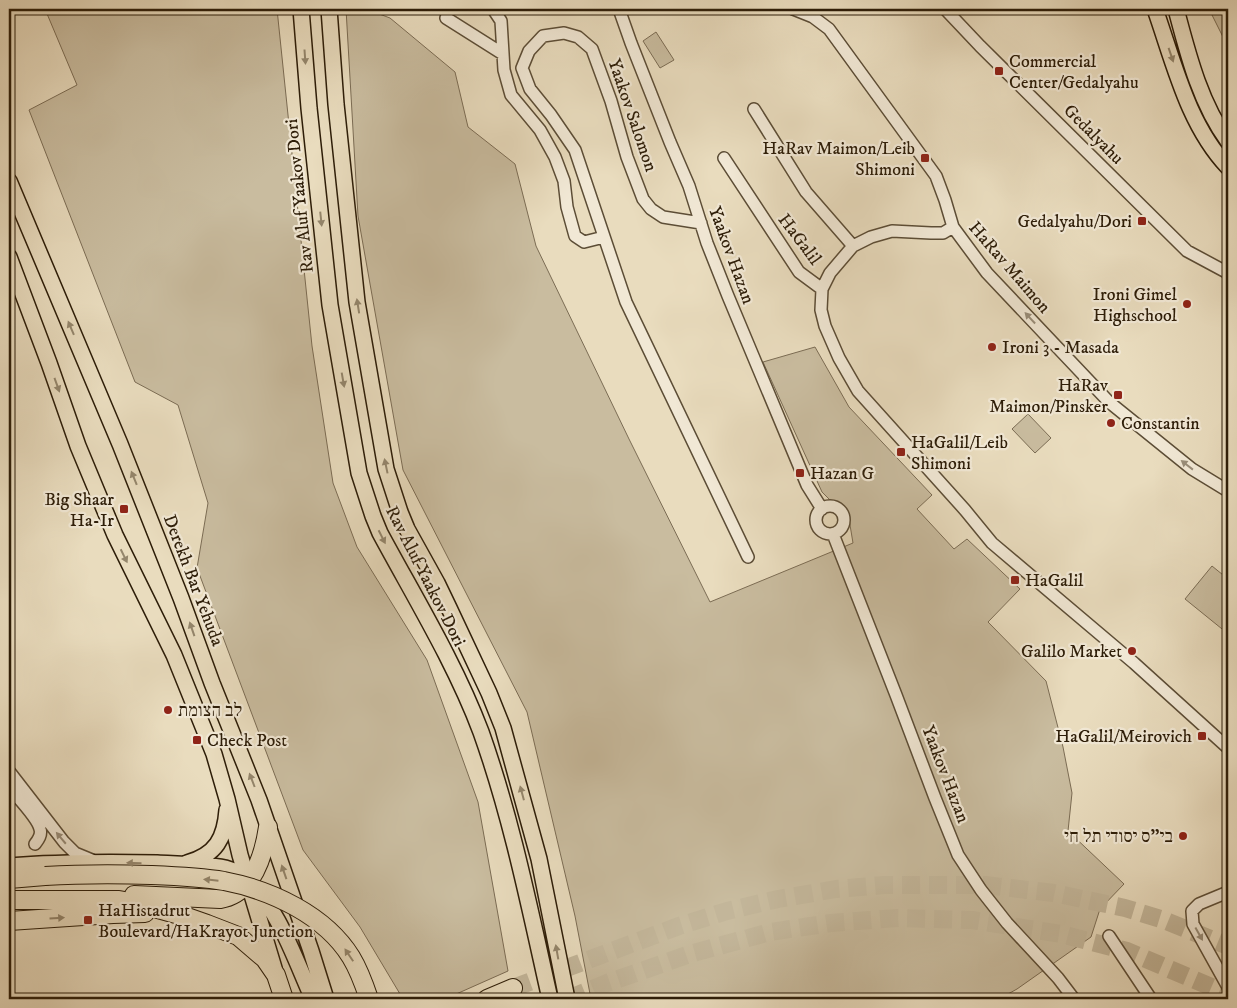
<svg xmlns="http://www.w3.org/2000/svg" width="1237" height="1008" viewBox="0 0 1237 1008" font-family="'IM FELL DW Pica','Frank Ruhl Libre',serif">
<rect width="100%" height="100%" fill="#e9dcbe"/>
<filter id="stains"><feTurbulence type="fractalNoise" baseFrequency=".004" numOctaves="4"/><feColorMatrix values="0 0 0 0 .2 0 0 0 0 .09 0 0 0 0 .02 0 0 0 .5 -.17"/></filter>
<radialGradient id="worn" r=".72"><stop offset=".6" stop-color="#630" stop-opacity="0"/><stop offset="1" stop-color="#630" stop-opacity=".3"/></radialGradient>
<path fill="#c9bc9f" stroke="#7b6c54" d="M45,9H277L312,346L333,483L357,547L427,660L478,802L508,971L445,999H403L360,927L303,850L197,568L208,503L178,405L135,382L29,110L77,85Z
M346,9H366L390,18L455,72L468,127L515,164L536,246L629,439L710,602L853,543L849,519L822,492L763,362L815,347L849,407L932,495L917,509L954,549L967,539L1020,589L988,622L1046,681L1063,747L1072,793L1068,831L1124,884L1100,909L1091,937L1017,989L999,999H591L575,916L527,712L403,470L358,216Z
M1209,9H1228V47Z
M656,32L674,60L660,68L643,41Z
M1028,414L1051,438L1035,453L1012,429Z
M1212,566L1228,579V631L1227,633L1185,599Z"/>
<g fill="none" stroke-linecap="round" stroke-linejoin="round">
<path stroke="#c3b69a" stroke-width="18" stroke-dasharray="18 9" stroke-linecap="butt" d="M513,988L679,926L727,911L778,899L836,889L884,885H985L1054,893L1125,908L1161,919L1228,946
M568,999L607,983L690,954L770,932L831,923L898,918L972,920L1061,934L1127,951L1228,994"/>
<g stroke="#5c4d36" stroke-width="14">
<path id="minor" d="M493,9L501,21L504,70L511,95L540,130L555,157L564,181L567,207L575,236L584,242L604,237
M619,9L631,43L670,142L689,186L707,243L728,296L807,485L822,509
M793,9L813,17L829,29L936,176L945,200L953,227L987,273L1109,402L1192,469L1228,491
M945,9L980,46L1187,251L1228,273
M446,18L503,54
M754,109L806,192L853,246
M724,158L799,272L822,289L821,310L825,326L839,358L858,391L965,510L992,543L1134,663L1228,748
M701,223L663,217L651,209L643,199L627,157L611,101L592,49L578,37L564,33L543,36L529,51L522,68L530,89L551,115L575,150L626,302L748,557
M822,289L830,273L853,246L871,237L892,231L931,233H943L953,227
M816 520a14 14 0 1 1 28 0a14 14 0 1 1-28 0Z
M833,534L896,695L935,798L958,855L981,890L1007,923L1058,978L1074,999
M9,771L64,842L75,853L92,860
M9,787C17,797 38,818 40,829C42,835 38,840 35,844
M1228,892L1199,904L1192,911L1193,924L1228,987
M1109,936L1151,999"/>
</g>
<g stroke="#2d1d08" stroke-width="18">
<path id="major" d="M301,9L309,108L330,305L359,473L373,516L380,533C415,598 455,663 481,732C512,819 530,910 550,999
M329,9L336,104L357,302L386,469L400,512L407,529L437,583L449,608L489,693L503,728L539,859L567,999
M1155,9C1174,63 1188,125 1228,167
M1176,9C1188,54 1200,103 1228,141
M9,181L120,444L181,598L212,683L259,800L311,951L326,999
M9,257L49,363L78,446L115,535L174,655L214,754L227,799L240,855L274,968
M187,863C216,855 225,838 227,810
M9,866C58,862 107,862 157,863C172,864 187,864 202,866C209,866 217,866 225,868C232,870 239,873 245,878C277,904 296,962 313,999"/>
</g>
<g stroke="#2d1d08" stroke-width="20">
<path id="highway" d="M9,879L45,876
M134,895L220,899C253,894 264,854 268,827
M9,900H119L140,904L187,917L207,924L238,936L265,959L276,975L284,999
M9,921L113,914L145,913
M487,999L513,988"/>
</g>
<use href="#minor" stroke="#f1e8d5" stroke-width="11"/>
<use href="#major" stroke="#e9dcbe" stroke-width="15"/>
<use href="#highway" stroke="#e9dcbe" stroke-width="18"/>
<g stroke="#2d1d08" stroke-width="20" stroke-linecap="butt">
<path id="highway-bridge" d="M45,876C80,874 116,874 151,875C175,876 200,877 224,881C271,890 325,915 351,957C359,970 364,984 369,999"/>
</g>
<use href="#highway-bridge" stroke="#e9dcbe" stroke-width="18"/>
</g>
<defs><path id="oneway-solid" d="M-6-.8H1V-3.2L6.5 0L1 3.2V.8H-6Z" transform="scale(1.25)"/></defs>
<g fill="#94866c">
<use href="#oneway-solid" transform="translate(1171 55) rotate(71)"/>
<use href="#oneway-solid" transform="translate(305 57) rotate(86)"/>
<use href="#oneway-solid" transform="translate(321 219) rotate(84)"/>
<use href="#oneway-solid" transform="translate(358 306) rotate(-99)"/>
<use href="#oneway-solid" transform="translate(71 328) rotate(-113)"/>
<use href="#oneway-solid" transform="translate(343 380) rotate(80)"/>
<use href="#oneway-solid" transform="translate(57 385) rotate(70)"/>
<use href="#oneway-solid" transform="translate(386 466) rotate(-102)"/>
<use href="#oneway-solid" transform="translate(134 478) rotate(-112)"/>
<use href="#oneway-solid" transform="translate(382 537) rotate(63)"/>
<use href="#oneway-solid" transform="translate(124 556) rotate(64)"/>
<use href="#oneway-solid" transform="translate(192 629) rotate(-109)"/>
<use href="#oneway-solid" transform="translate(252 780) rotate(-111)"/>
<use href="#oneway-solid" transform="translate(522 793) rotate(-105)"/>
<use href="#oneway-solid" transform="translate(134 863) rotate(-179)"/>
<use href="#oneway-solid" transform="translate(284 872) rotate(-109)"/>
<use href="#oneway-solid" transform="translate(211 880) rotate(-174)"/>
<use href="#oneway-solid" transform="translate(57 918) rotate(-4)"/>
<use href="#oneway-solid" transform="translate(557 952) rotate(-100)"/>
<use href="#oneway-solid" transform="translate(349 955) rotate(-124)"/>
</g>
<g fill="#998d79">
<use href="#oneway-solid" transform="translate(1030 318) rotate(-133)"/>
<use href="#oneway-solid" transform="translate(1187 465) rotate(-142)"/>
<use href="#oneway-solid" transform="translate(61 838) rotate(-130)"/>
<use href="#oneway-solid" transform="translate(1199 934) rotate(61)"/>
</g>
<g fill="#8f2418" stroke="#f1e8d5" stroke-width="2">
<rect x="994" y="66" width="10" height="10" rx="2.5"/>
<rect x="920" y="153" width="10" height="10" rx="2.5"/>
<rect x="1137" y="216" width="10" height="10" rx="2.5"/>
<circle cx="1187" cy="304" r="5"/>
<circle cx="992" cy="347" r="5"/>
<rect x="1113" y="390" width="10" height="10" rx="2.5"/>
<circle cx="1111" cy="423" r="5"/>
<rect x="896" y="447" width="10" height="10" rx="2.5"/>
<rect x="795" y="468" width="10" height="10" rx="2.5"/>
<rect x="119" y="504" width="10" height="10" rx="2.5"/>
<rect x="1010" y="575" width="10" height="10" rx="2.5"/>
<circle cx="1132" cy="651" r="5"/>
<circle cx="168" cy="710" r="5"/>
<rect x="1197" y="731" width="10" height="10" rx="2.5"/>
<rect x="192" y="735" width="10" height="10" rx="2.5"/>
<circle cx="1183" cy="836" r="5"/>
<rect x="83" y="915" width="10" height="10" rx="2.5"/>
</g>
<g text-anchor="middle" stroke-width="4.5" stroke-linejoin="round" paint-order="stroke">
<g font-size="18" fill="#2d1d08" stroke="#f1e8d5" text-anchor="start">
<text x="1009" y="67">Commercial<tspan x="1009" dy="21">Center/Gedalyahu</tspan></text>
<text x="915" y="154" text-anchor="end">HaRav Maimon/Leib<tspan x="915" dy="21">Shimoni</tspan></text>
<text x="1132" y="227" text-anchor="end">Gedalyahu/Dori</text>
<text x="1177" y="300" text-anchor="end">Ironi Gimel<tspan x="1177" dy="21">Highschool</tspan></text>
<text x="1002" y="353">Ironi 3 - Masada</text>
<text x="1108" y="391" text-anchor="end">HaRav<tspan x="1108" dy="21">Maimon/Pinsker</tspan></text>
<text x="1121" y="429">Constantin</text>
<text x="911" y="448">HaGalil/Leib<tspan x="911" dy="21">Shimoni</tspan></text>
<text x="810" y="479">Hazan G</text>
<text x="114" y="505" text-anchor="end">Big Shaar<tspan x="114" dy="21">Ha-Ir</tspan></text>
<text x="1025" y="586">HaGalil</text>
<text x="1122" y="657" text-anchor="end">Galilo Market</text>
<text x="178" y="716">לב הצומת</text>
<text x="1192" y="742" text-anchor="end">HaGalil/Meirovich</text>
<text x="207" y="746">Check Post</text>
<text x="1173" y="842" text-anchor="end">בי"ס יסודי תל חי</text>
<text x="98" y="916">HaHistadrut<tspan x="98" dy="21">Boulevard/HaKrayot Junction</tspan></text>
</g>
<g font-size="18" fill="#2d1d08" stroke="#f1e8d5">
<text transform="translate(633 115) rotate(71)" y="6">Yaakov Salomon</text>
<text transform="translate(1094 134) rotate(45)" y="6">Gedalyahu</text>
<text transform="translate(299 196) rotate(-96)" y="6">Rav Aluf Yaakov Dori</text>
<text transform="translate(800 239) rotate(53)" y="6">HaGalil</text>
<text transform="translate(732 255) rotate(70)" y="6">Yaakov Hazan</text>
<text transform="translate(1010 267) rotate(49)" y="6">HaRav Maimon</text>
<text transform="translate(426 576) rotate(63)" y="6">Rav Aluf Yaakov Dori</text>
<text transform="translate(194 580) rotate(69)" y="6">Derekh Bar Yehuda</text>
<text transform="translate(946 774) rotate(69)" y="6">Yaakov Hazan</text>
</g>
</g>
<rect width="1237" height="1008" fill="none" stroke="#e9dcbe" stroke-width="30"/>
<rect x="10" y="10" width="1217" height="988" fill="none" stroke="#2d1d08" stroke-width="2.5"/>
<rect x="15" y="15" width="1207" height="978" fill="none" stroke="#2d1d08"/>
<rect width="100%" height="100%" filter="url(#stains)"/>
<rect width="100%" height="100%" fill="url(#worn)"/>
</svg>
